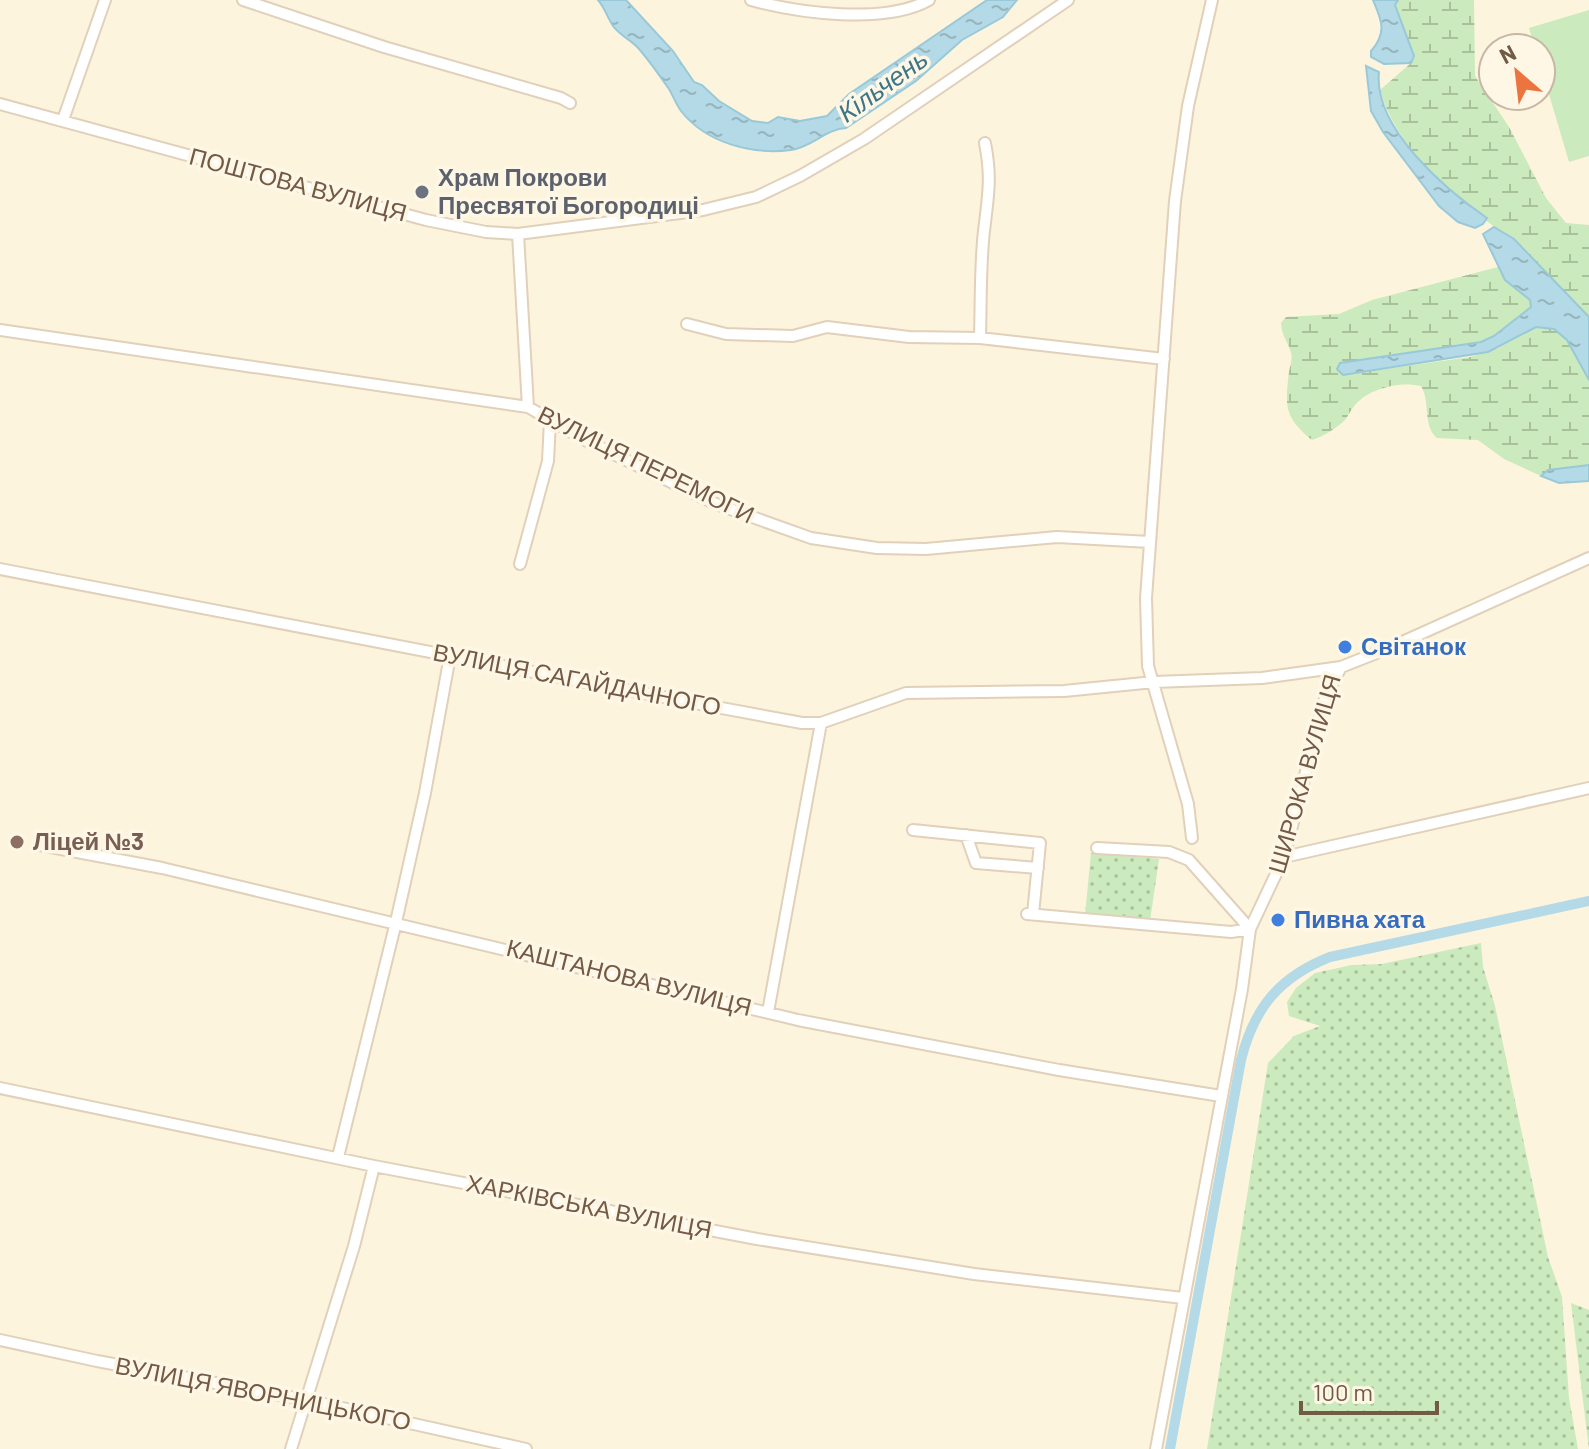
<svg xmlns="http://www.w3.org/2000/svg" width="1589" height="1449" viewBox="0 0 1589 1449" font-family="Barlow,sans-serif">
<defs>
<pattern id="grass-dots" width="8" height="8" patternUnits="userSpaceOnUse" patternTransform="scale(2)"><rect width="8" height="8" fill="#cbeabd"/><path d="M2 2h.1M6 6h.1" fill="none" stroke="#a9c19b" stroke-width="1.8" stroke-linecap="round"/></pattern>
<pattern id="wetland-marsh" width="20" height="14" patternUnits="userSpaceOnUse" patternTransform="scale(2)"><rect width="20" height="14" fill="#cbeabd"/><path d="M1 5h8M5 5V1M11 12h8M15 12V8" fill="none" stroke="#a9c19b"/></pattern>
<pattern id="water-ripples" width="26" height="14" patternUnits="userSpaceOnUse" patternTransform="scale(2)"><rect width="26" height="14" fill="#b3dae6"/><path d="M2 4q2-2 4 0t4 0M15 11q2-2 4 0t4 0" fill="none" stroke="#96b4bc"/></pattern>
</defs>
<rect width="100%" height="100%" fill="#fdf4de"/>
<path fill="url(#grass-dots)" d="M1091,853L1159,859L1150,921L1085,915Z
M1481,943L1483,967L1495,1006L1548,1257L1562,1297L1569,1398L1578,1449H1207L1268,1063L1294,1036L1320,1026L1289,1016L1287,1002L1296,988L1315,973L1352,965L1382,964Z
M1571,1303L1589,1310V1449Z"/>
<path fill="url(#wetland-marsh)" d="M1398,0H1474L1475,76L1509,127L1546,198L1566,223L1589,225V317C1562,296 1542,265 1517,241C1511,236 1503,233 1496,228C1449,193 1397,149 1380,90L1411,63L1414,56L1395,5Z
M1498,267L1505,281L1530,300L1531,306L1494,336L1481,342L1340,363L1338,369L1343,375L1470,357L1498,348L1536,327L1554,329L1567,340L1589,380V465L1548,470L1541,476L1504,459L1478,440L1437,438C1422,425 1431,403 1421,386C1401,381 1370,388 1356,404C1351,409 1349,415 1345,420C1337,428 1322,437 1312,440C1284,417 1285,406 1289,372C1290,366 1293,358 1291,353C1288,341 1282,338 1281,323L1286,317L1339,314L1372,300Z"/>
<path fill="#cbeabd" d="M1589,10V156L1569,162L1541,67V48H1535L1529,28Z"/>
<path fill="url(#water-ripples)" stroke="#99c9d8" stroke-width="2" d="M598,0H626L673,51L694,82L702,85L719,101L752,121L768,123L778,117L800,121L827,116L849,94L987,0H1017L1003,17L962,40L916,81L846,128C826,129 812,147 791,150C752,155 706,143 681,111C676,104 673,96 669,89C660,76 650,62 640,50C632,40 620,36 613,26C607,17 605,8 598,0Z
M1373,0H1398L1395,5L1414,56L1411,63L1384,64L1371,57V51C1388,32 1381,19 1373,0Z
M1366,66L1379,72C1373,128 1446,190 1487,218L1483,224L1475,228L1458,222L1439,206L1383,132L1371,111Z
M1494,227L1514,239L1589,317V380L1567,340L1554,329L1536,327L1488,352L1343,375L1337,369L1340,363L1481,342L1494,336L1531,307L1530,300L1505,280L1483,234Z
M1589,465V481L1559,483L1541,476L1548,470Z"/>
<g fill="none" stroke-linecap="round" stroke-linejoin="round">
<path stroke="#b3dae6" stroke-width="10" d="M1170,1449L1241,1060C1254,1008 1279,977 1330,957L1589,901"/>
<g stroke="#e1d0ba" stroke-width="14">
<path id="street" d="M243,0L384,47L561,98L570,103
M751,0C798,13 885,25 929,0
M0,104L426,220L486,232L518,234L703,210L756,197L800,176L864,139L1068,0
M63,120L105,0
M518,234L528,407
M687,324L726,334L793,336L827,327L909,337L980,338L1164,359
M0,330L528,407L585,440L716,504L811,538L877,548L926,549L1057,537L1150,542
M980,338C981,303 980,266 984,231C988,196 992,179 985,143
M520,564L548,461L550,421
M0,569L689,702L802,723H821L906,693L1064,691L1154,682L1262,678L1341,667L1389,648L1589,558
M913,830L1040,843L1033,914
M966,835L976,863L1038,868
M1192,838L1188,804L1148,666L1146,598L1175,201L1188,106L1212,0
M40,845L162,868L798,1020L1059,1070L1221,1096
M1097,848L1169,852L1189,860L1250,929
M1284,857L1589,788
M1027,914L1231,932L1250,929
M768,1012L821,723
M0,1088L374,1166L757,1239L974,1274L1183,1298
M338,1157L396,922L425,793L450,656
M0,1340L97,1361L306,1400L526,1449
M291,1449L354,1246L374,1166
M1156,1449L1242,989L1250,929L1284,857L1325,698L1341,667"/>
</g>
<use href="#street" stroke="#fff" stroke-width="10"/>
</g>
<circle fill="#6b7280" stroke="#fff7e5" stroke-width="3" cx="422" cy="192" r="8"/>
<g fill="#3f7fe0" stroke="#fff7e5" stroke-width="3">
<circle cx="1345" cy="647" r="8"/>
<circle cx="1278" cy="920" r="8"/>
</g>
<circle fill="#8d6e63" stroke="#fff7e5" stroke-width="3" cx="17" cy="842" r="8"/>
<g text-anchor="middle" stroke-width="7" stroke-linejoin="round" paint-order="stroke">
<g font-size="24" font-weight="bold" fill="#5b616d" stroke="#fff7e5" text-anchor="start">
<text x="438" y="186">Храм Покрови<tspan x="438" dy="28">Пресвятої Богородиці</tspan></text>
</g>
<g font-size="24" fill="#735a46" stroke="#fff7e5">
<text transform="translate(298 185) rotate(15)" y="8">ПОШТОВА ВУЛИЦЯ</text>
<text transform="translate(646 465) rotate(26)" y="8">ВУЛИЦЯ ПЕРЕМОГИ</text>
<text transform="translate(577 680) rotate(11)" y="8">ВУЛИЦЯ САГАЙДАЧНОГО</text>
<text transform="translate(1305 774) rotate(-74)" y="8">ШИРОКА ВУЛИЦЯ</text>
<text transform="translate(629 978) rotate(14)" y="8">КАШТАНОВА ВУЛИЦЯ</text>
<text transform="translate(589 1207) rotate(11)" y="8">ХАРКІВСЬКА ВУЛИЦЯ</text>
<text transform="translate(263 1394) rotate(11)" y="8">ВУЛИЦЯ ЯВОРНИЦЬКОГО</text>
</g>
<g font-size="24" font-weight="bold" fill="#366cbe" stroke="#fff7e5" text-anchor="start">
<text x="1361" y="655">Світанок</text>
<text x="1294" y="928">Пивна хата</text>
</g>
<g font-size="24" font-weight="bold" fill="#785e54" stroke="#fff7e5" text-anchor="start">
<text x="33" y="850">Ліцей №3</text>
</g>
<g font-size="26" font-style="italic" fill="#3f7588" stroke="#fff7e5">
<text transform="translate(883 86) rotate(-36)" y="9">Кільчень</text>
</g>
</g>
<g transform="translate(1517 72) rotate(332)"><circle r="38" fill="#fff7e5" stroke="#c7b8a5" stroke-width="2"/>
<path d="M0-6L14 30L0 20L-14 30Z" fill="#eb743f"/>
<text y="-12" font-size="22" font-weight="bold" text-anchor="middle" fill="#735a46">N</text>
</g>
<path d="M1301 1401v12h136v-12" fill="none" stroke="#735a46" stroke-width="4"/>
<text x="1313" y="1401" font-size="24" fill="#735a46" stroke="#fff7e5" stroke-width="6" paint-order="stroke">100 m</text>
</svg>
